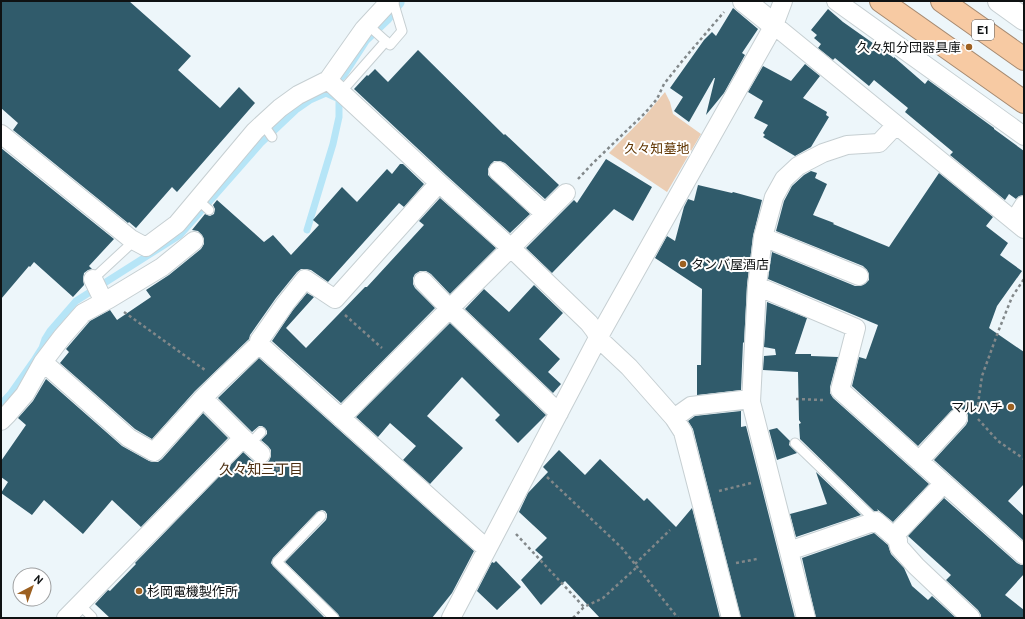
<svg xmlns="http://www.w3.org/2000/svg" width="1025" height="619" viewBox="0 0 1025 619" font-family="Overpass,'Noto Sans JP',sans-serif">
<rect width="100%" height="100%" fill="#edf6fa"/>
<path fill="#ebcdb3" d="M665,92L670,102L673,114L701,134L667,192L609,153L644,117Z"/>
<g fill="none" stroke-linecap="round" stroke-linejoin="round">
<path stroke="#b6e5f7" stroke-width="7" d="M307,230L333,144L339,117V99L326,93
M1,404L11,393L35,359L42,348L45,339L50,331L76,301L180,235L261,143L297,109L310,100L326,93L344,75L366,41L388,20L401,3V1"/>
</g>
<path fill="#305b6b" d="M1,1H129L191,56L178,70L220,108L239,87L255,103L177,192L172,187L136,228L129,222L128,223L13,130L18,123L1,108Z
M733,8L758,29L742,53L745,55L724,93L706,115L715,78H714L689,122L674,111L683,97L670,88L704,40L712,32L716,36Z
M828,9L843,22L894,58V57L925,84L928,80L994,128V129L1024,151V195L1019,196L1016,199L1009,194L1005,200L950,155L953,152L905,112L908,108L874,80L869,86L835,58L833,60L818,48L821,44L814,38L817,35L811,30Z
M418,50L504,135L505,134L559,185L545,199L505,163L500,161H494L491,164L488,169V175L491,178L530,214L510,233L446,175L354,89L367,75L368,76L375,69L388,82Z
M805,64L820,76L803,98L827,112L826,115L829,117L811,147L795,156L763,137L765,135L763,133L768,125L754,118L763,101L748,92L763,66L791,81Z
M1,148L114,239L89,266L92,269L88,270L84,273L83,279L84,285L73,297L34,262L30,267L29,266L1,299Z
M606,159L652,187L633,221L614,209L552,273L526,248L574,200L577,203Z
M400,164H403L424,184L404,207L399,203L328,282L311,270L306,269H301L297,272L276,298L250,335L249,339L195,391L152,439L135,429L60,363L69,352L66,349L90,321L110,310L117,320L151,297L146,290L169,275L201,249L204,244V239L202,235L198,231L192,230L205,214L210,216L214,214L215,209L213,205L217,200L264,242L273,235L291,255L319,225L313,220L342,187L357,202L387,169L392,174Z
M811,171L817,173L815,178L827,184L813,215L834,223L833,224L889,247L939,173L993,217L986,226L1008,243L1000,255L1022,271L997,306L989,328L1024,352V484L1008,501L1024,516V541L934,460L966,425L968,421V415L965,411L960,408H955L951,411L918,446L852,386L859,357L866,359L878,325L768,279L772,252L855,286H860L865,284L869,280V274L867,270L863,266L776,231L784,201L792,186L804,175Z
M698,185L732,193L733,192L762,200L753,236L747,285L744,343L743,342L741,390L697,395V365H701L702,289L655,258L667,236L675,241L684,207L688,199L694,201Z
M440,198L496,248L450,294L431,274L426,271H420L415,274L413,278V284L415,288L435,308L341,403L272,341L293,310L307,293L314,297L286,328L306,348L365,287H367L424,225L419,221Z
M534,285L563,313L539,339L560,359L548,372L561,384L553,393L465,309L484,289L509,312Z
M767,302L807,318L795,354H811V356L838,357L830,387V393L833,398L929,484L893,522L877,509L878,511H874L800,439L799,424L801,423L799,420L798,372L763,370L764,356L776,355L775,349L764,347Z
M450,323L546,415L518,443L495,420L500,415L462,377L427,416L463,448L430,484L403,460L416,446L390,423L378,437L356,417Z
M259,358L474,551L452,593L432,618H340L338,614L285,562L326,520L327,517V514L325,511L322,510L317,512L273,558L271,563L273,566L325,618H110L95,604L108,590L110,591L136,564L135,563L243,452L254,462L259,464H264L269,461L271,456V450L268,446L261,440L267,434V431L265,428L262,426H259L252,432L218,398Z
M46,379L122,446L149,461L153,462H158L162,459L203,413L228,438L141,527L112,500L83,534L44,500L32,515L1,493L8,482L1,477V461L26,425L18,418L33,401Z
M741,411V427L746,426L795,618H741L693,429L688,421L695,416Z
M777,428L790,441L789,445L797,453L777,460L769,430Z
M559,450L585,475L600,459L644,501L647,498L676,527L692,508L720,618H600L565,581L541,605L521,580L543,557L535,550L547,538L519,512L528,493L548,472L543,467Z
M816,472L861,515L796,537L790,514L827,504Z
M944,498L1017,563L1021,565H1024V574L1005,595L1024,610V618H981V615L978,610L946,580L951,575L908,536Z
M874,533L888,545L891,554L904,568L912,586L928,600L932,596L956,618H816L802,558Z
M496,561L521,587L497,610L477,591L492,562L494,563Z"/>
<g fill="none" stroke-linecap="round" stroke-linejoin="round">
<g stroke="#c6cfd2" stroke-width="11">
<path id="lane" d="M368,25L390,45L402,31L393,1
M341,92L386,41
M263,124L272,137
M198,200L209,210
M93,279L134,241
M795,443L876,521
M250,444L261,432
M321,516L277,562L334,618
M79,604L92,617L90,618"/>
</g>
<g stroke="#c6cfd2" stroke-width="20">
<path id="street" d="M836,1L1024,136
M774,25L1024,229
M328,80L439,183L511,248L589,323L595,331L598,338L629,367L674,418L683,432L731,618
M1,134L131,239L146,247L177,224L255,131L280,108L298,95L328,80L364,29L390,1
M498,171L545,214
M1014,221L1024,205
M763,237L859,276
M93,279L104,302
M423,281L450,309L559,413
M757,286L856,328L840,390L1024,555
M259,344V341L285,304L305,279L335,299L439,183
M43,362L129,438L154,452L203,398
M341,418L397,361L566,193
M674,418L691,406L751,399
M1,421L7,415L25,394L43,362L62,337L83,313L109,299L162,267L194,241
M243,438L261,454
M919,461L958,418
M944,483L896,534L899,547L916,566L971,618
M789,551L876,521L898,540
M66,618L243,438L203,398L220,381L259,344L487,549
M451,618L598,338L774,25L783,1
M806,618L751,402L757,286L763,237L774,197L784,179L798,166L823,153L847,145L879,143L896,125"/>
</g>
<g stroke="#c6cfd2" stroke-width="24">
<path id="secondary" d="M744,1L774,25
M999,1L1024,19"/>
</g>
<g stroke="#a68a71" stroke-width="24">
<path id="highway" d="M881,1L1024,102
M942,1L1024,59"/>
</g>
<path stroke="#82888a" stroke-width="2.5" stroke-dasharray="3 3" stroke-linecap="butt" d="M578,179L592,164L620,137L645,113L657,99L664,84L683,60L724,12
M124,312L205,370
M345,315L382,348
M796,399L823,400
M977,411L982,376L998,332L1012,297L1024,279
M978,419L998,441L1024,459
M276,468L283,474
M547,477L622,548L678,618
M719,491L751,483
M516,534L584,607
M736,563L757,559
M635,564L670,530
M573,618L584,607L603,598L637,567"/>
<use href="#lane" stroke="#fff" stroke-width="9"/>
<use href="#street" stroke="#fff" stroke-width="18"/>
<use href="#secondary" stroke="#fff" stroke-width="22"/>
<use href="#highway" stroke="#f7caa3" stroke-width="22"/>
</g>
<g fill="#9c6021" stroke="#fff" stroke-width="1.5">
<circle cx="969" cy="47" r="4"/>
<circle cx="683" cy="264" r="4"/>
<circle cx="1011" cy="407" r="4"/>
<circle cx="139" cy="591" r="4"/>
</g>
<g text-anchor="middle" stroke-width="4" stroke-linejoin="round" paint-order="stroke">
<rect fill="#fff" stroke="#57595a" stroke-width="1" x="972" y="20" width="22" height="20" rx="3"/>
<g font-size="12" font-weight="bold" fill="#0f1213">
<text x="983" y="34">E1</text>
</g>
<g font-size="13" fill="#0f1213" stroke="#fff" text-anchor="end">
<text x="961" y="52">久々知分団器具庫</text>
<text x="691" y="269" text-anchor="start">タンバ屋酒店</text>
<text x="1003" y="412">マルハチ</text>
<text x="147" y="596" text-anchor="start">杉岡電機製作所</text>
</g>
<g font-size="13" fill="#603502" stroke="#fff">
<text x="657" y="153">久々知墓地</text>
</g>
<g font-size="14" fill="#4b2e11" stroke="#fff">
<text x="261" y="474">久々知三丁目</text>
</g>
</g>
<rect width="1025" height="619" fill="none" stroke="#0f1213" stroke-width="4"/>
<g transform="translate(32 587) rotate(41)"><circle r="19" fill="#ffffff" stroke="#9fa0a1"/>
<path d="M0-3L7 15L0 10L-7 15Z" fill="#9c6021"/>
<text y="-6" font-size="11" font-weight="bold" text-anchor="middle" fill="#0f1213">N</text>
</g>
</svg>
